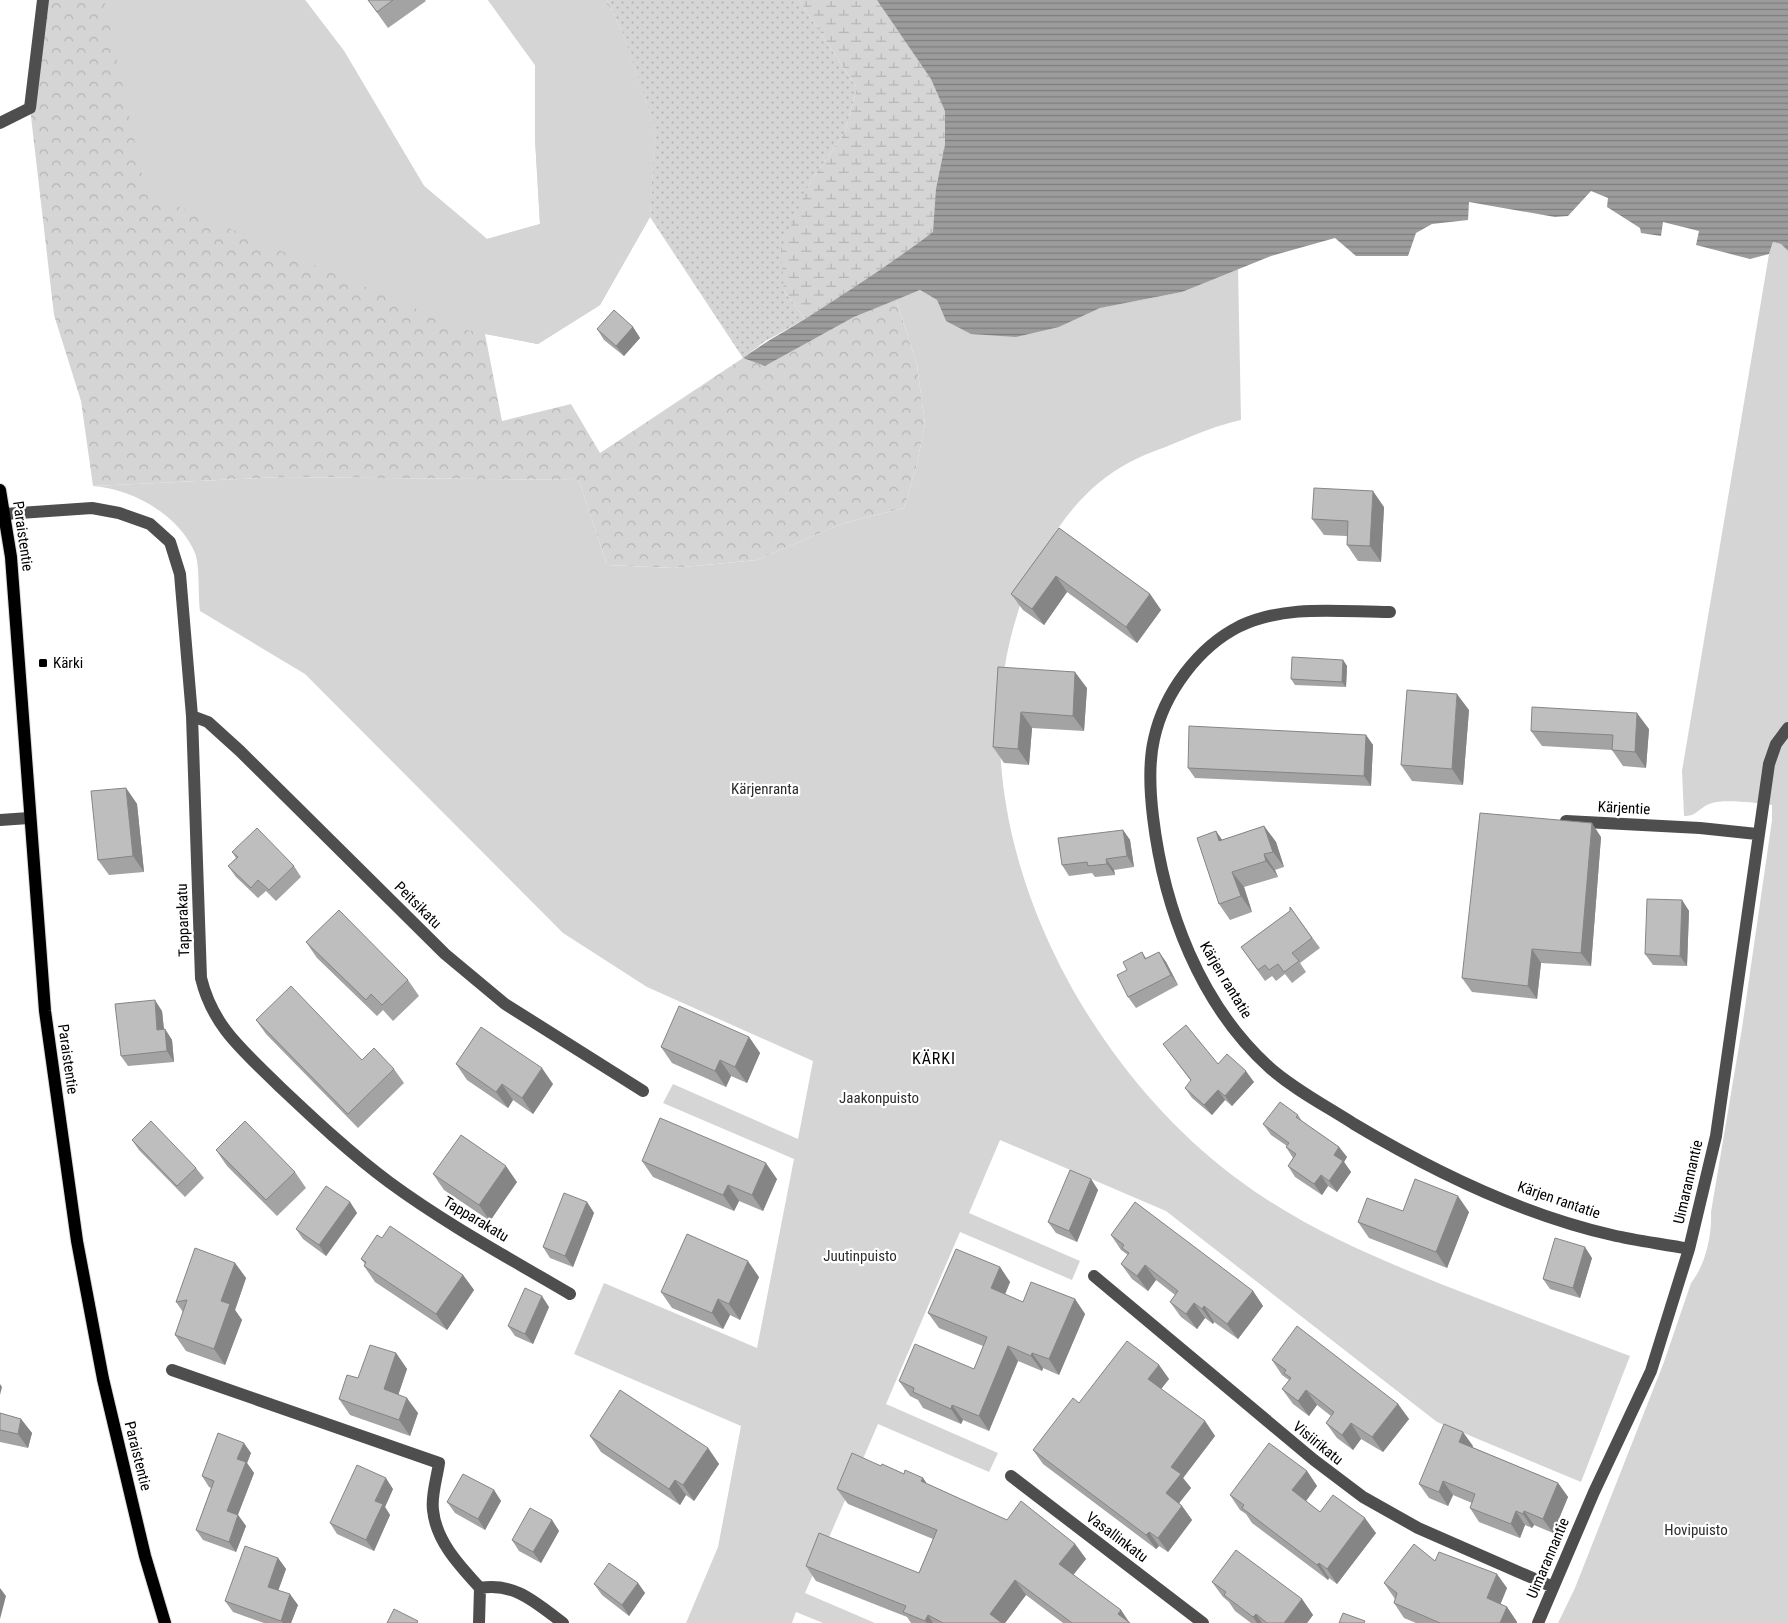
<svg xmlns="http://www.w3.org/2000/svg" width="1788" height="1623" viewBox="0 0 1788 1623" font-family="'Roboto Condensed',sans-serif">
<defs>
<pattern id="grass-dots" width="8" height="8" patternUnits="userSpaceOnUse" patternTransform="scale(1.25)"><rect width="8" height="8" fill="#d5d5d5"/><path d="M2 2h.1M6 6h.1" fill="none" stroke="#b5b5b5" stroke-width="1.8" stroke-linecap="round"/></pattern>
<pattern id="forest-crowns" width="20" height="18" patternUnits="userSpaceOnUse" patternTransform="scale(1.25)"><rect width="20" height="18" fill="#d5d5d5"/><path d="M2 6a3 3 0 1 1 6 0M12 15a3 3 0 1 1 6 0" fill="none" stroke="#b5b5b5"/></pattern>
<pattern id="wetland-marsh" width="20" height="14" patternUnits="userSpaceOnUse" patternTransform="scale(1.25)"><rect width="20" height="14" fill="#d5d5d5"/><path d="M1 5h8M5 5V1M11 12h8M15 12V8" fill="none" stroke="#b5b5b5"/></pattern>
<pattern id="water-rules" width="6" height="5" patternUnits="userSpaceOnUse" patternTransform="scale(1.25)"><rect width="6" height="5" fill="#9c9c9c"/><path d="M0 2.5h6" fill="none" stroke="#7d7d7d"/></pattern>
</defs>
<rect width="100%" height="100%" fill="#fff"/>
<path fill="url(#grass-dots)" d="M607,0H799L857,88L845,132L809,184L784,291L805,319L764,342L743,358L650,217L655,128L622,32Z"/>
<path fill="url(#forest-crowns)" d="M43,0H305L344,51L424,186L487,239L540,224L535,139V65L488,0H607L622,32L655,128L650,217L600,305L538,344L485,334L502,421L571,404L600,453L743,358L765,366L854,317L896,299L917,365L925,424L916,468L904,508L841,524L757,560L673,568L607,565L579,480L280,477L93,486L81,401L54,315L30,108Z"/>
<path fill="url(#wetland-marsh)" d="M799,0H1174L1038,173L805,319L784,291L781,249L809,184L845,132L857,88Z"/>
<path fill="#d5d5d5" d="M104,0H305L344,51L424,186L487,239L540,224L535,139V65L488,0H605L622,32L655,128L650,217L600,305L538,344L466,330L146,193Z
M1773,242L1781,244L1788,251V1623H1558L1575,1588L1664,1362L1691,1283C1706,1264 1712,1235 1711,1212L1742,1028L1772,820V805C1759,803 1724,799 1712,803C1700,806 1697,817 1684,816L1682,771L1769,254Z
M1238,268L1241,420C1218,425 1197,434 1175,443C1161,449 1145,454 1130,462C1078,489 1044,542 1024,595C946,799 1067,1049 1232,1175C1296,1224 1366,1254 1441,1284C1504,1309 1567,1332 1630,1356L1581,1482L1437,1422L1166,1211L1000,1140L969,1213L1080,1261L1072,1280L960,1232L886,1404L998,1453L989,1472L878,1424L805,1593L875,1623H823L796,1612L792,1623H686L718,1547L741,1426L574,1354L604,1283L757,1348L794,1159L663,1103L673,1084L798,1139L813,1061L647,987L563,933L305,674L200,611C198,595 200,566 195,553C179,515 133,489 93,486L280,477L579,480L607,565L673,568L757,560L841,524L904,508L916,468L925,424L917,365L896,299L920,290L937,300L946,321L1059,327L1099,308L1182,292Z"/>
<path fill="url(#water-rules)" d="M877,0H1788V251L1781,244L1773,242L1769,254L1750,259L1696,245L1699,231L1663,222L1661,236L1641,233L1640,228L1607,207L1608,198L1591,191L1568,216L1555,217L1469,202L1468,220L1432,224L1416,233L1408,256H1356L1335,238L1271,256L1182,292L1100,308L1059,327L1016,337L971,334L946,321L937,300L920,290L854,317L765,366L743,358C763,343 784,332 805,319C849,291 892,263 933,232L936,189L945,145V111L931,79Z"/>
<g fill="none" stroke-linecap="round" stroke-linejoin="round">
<g stroke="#dbdbdb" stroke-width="14">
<path id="major" d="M0,490L11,557L45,1011L77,1241L103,1379L145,1556L165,1623"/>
</g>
<path stroke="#4e4e4e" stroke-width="12" d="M0,123L30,108L43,0
M5,514L92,508L119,513L150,524L170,542L180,574L192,716L201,978C213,1028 245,1052 280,1087C315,1120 350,1153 389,1182C446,1224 509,1258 570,1294
M1390,612C1340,612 1287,604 1240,626C1198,647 1164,693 1154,739C1148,765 1150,792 1153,817C1164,909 1200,1005 1270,1068C1295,1090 1326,1106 1354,1124C1431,1170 1524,1215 1612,1235C1637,1241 1664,1244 1689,1249
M192,716L208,722L240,751L445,954L505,1004L643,1091
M0,820L29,818
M1566,821L1700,828L1757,834
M1094,1276L1314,1460L1363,1497L1418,1528L1553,1587
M172,1370L439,1463C437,1478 431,1495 433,1510C436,1541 459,1565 480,1588L479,1623
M1011,1476L1203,1623
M480,1588C515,1582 536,1603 563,1623
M1538,1623L1594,1492L1651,1371L1689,1249L1716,1136L1769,764L1776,744L1788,728"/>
<use href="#major" stroke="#000" stroke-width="12"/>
</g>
<path fill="#a3a3a3" d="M368,0H425L426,1L388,28Z
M633,327L640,338L624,356L604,340L597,329Z
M1384,507L1381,562L1358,561L1347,545V536L1324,535L1312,519Z
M1059,528L1150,594L1161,610L1137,643L1067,592L1044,625L1023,610L1011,594Z
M1343,660L1347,666L1346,687L1295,685L1291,679Z
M998,667L1087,688L1084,731L1032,728L1029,765L1004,763L993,747Z
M1469,710L1463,785L1412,781L1401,765Z
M1649,729L1646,768L1623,766L1612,750L1542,746L1531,731Z
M1366,735L1373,745L1371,786L1195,778L1188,768Z
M126,788L137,804L144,872L109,875L98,860Z
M1264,826L1276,842L1284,867L1275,870L1278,877L1244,887L1252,912L1230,920L1219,904L1216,831L1222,840Z
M1123,830L1130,840L1134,867L1114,870L1115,875L1095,877L1092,873L1069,876L1062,865Z
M1601,837L1591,966L1541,963L1537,999L1472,992L1462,978Z
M232,852L294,866L301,877L276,901L266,891L258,898L236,877L228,866L236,858Z
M1682,900L1689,911L1687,966L1653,965L1645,954Z
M1290,907L1320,948L1300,963L1306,972L1292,983L1285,974L1276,981L1272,976L1265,981L1241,947L1290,911Z
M306,942L408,980L419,996L393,1021L383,1010L377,1016L317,958Z
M1142,952L1146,958L1159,952L1166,962L1178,985L1136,1008L1128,997L1127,970Z
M162,1011L164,1029H165L172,1040L174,1062L128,1066L121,1056Z
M256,1020L362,1060L394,1069L404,1083L358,1128L266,1034Z
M749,1037L760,1053L747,1083L731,1076L726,1087L672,1063L661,1047Z
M1163,1044L1218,1064L1254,1082L1232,1106L1225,1100L1212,1115L1192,1098L1185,1088L1191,1081Z
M456,1064L553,1084L533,1114L513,1100L508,1108L467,1080Z
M1298,1115L1302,1121L1339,1147L1347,1157L1344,1162L1351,1172L1337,1192L1328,1186L1322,1195L1295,1177L1288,1166L1293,1158L1286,1147L1287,1146L1271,1135L1263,1124Z
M132,1140L196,1168L204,1178L185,1197L139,1150Z
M216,1150L295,1172L306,1188L277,1216L227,1166Z
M642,1161L777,1179L763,1211L739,1201L734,1211L653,1177Z
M433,1174L517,1182L490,1221L444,1190Z
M1091,1179L1098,1190L1077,1242L1056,1233L1048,1222Z
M350,1202L357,1213L326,1256L303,1239L296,1229Z
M587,1202L594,1213L573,1267L550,1258L543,1247Z
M1403,1211L1469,1212L1447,1268L1369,1238L1358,1222Z
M1111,1235L1253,1291L1263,1306L1238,1339L1214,1322L1213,1324L1205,1318L1197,1329L1181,1317L1170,1302L1175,1295L1156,1280L1148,1291L1132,1279L1121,1264L1128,1255L1121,1250Z
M382,1238L463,1275L474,1290L447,1330L375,1282L364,1266L365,1264L361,1259Z
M1592,1258L1580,1298L1550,1289L1543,1279Z
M235,1263L246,1278L235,1310L242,1320L225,1365L186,1351L175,1335L183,1312L176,1302Z
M1000,1267L1010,1282L1005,1295L1023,1302L1075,1299L1085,1314L1059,1375L1043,1368L1042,1371L1018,1361L989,1431L963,1420L961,1424L923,1408L918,1400L910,1396L899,1381L974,1369L983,1346L939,1328L928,1313Z
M759,1277L740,1320L730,1315L723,1329L672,1308L661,1292Z
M549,1307L533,1344L515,1336L508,1326Z
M396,1353L407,1369L398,1394L418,1413L410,1436L350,1415L339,1399L358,1378Z
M1272,1360L1398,1404L1409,1419L1383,1452L1361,1439L1353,1450L1337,1438L1326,1423L1331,1416L1317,1405L1309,1416L1293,1404L1282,1389L1289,1380L1282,1375Z
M1159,1365L1169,1379L1161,1389L1205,1421L1215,1436L1183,1478L1191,1488L1179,1503L1182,1506L1192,1520L1168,1552L1159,1546L1156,1549L1043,1464L1033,1450L1079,1403Z
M0,1413L21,1419L32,1433L28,1448L0,1442Z
M590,1436L708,1448L719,1464L694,1501L686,1495L680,1505L601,1452Z
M1473,1446L1472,1447L1558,1483L1568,1497L1553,1533L1534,1525L1532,1528L1525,1525L1520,1538L1479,1522L1470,1508L1472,1503L1453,1495L1448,1506L1429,1498L1419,1484Z
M251,1453L247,1463L254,1473L238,1515L246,1526L236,1552L203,1540L196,1530L211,1488L209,1487L202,1476Z
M881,1466L904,1474L923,1478L927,1484L1007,1520L1075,1544L1086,1559L1073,1575L1121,1610L1130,1623H1063L1026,1595L1005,1623H911L907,1617L816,1581L806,1566L919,1573L933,1539L848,1504L837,1489Z
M1307,1471L1317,1486L1306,1501L1320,1512L1376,1533L1337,1584L1329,1578L1328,1580L1252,1523L1246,1514L1240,1510L1230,1495Z
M393,1489L385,1507L390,1515L374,1551L337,1534L330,1523Z
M494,1490L501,1501L485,1530L455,1513L447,1502Z
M552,1520L559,1531L541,1563L519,1551L512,1540Z
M278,1558L286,1569L278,1590L298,1605L291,1623H264L233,1612L225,1601Z
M1435,1561L1507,1588L1500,1604L1507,1607L1517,1622V1623H1416L1404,1618L1394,1603L1395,1599L1384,1583Z
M1212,1582L1302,1599L1313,1615L1307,1623H1251L1235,1611L1229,1602L1223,1597Z
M638,1583L645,1593L629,1616L602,1595L594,1584Z"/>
<path fill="#858585" d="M633,327L640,338L624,356L616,346Z
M1373,491L1384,507L1381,562L1370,546Z
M1056,576L1067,592L1044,625L1032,609Z
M1150,594L1161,610L1137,643L1126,627Z
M1343,660L1347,666L1346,687L1342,682Z
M1075,672L1087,688L1084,731L1073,716Z
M1457,694L1469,710L1463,785L1452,769Z
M1021,712L1032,728L1029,765L1018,749Z
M1637,713L1649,729L1646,768L1635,752Z
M1366,735L1373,745L1371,786L1364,776Z
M126,788L137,804L144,872L133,856Z
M1592,823L1601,837L1591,966L1581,953Z
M1264,826L1276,842L1284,867L1273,852Z
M1123,830L1130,840L1134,867L1127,856Z
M1216,831L1227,847L1219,841Z
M1264,854L1275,870L1278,877L1266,861Z
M1106,859L1114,870L1115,875L1107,864Z
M1232,872L1244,887L1252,912L1241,896Z
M1682,900L1689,911L1687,966L1680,956Z
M1532,949L1541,963L1537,999L1528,986Z
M1159,952L1166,962L1178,985L1171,975Z
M155,1000L162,1011L165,1040L157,1030Z
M165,1029L172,1040L174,1062L167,1051Z
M749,1037L760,1053L747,1083L735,1067Z
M720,1060L731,1076L726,1087L715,1071Z
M542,1068L553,1084L533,1114L522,1098Z
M1246,1071L1254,1082L1232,1106L1225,1096Z
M502,1084L513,1100L508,1108L496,1092Z
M1218,1090L1225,1100L1212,1115L1204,1105Z
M1339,1147L1347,1157L1344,1162L1351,1172L1337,1192L1329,1181L1334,1155Z
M766,1163L777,1179L763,1211L752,1195Z
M506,1166L517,1182L490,1221L479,1205Z
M1321,1175L1328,1186L1322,1195L1314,1184Z
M1091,1179L1098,1190L1077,1242L1069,1231Z
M728,1185L739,1201L734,1211L723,1195Z
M1458,1196L1469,1212L1447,1268L1436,1252Z
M350,1202L357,1213L326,1256L319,1245Z
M587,1202L594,1213L573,1267L565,1256Z
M1585,1247L1592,1258L1580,1298L1573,1288Z
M748,1261L759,1277L740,1320L729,1304Z
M235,1263L246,1278L235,1310L242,1320L225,1365L214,1349L221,1301Z
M1145,1265L1156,1280L1148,1291L1137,1276Z
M1000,1267L1010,1282L1001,1303L991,1288Z
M463,1275L474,1290L447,1330L436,1314Z
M1253,1291L1263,1306L1238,1339L1227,1324Z
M542,1296L549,1307L533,1344L525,1334Z
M718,1299L730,1315L723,1329L712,1313Z
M1075,1299L1085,1314L1059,1375L1049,1359Z
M1194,1303L1205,1318L1197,1329L1186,1314Z
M1204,1306L1214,1322L1213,1324L1202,1309Z
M1008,1346L1018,1361L989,1431L979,1416Z
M396,1353L407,1369L395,1405L384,1389Z
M1032,1353L1043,1368L1042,1371L1031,1356Z
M1159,1365L1169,1379L1158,1393L1148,1379Z
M0,1384L2,1387L0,1395Z
M1306,1390L1317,1405L1309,1416L1298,1401Z
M407,1398L418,1413L410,1436L399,1420Z
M1398,1404L1409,1419L1383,1452L1372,1437Z
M952,1405L963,1420L961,1424L951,1409Z
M21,1419L32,1433L28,1448L18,1434Z
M1205,1421L1215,1436L1183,1478L1191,1488L1176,1507L1166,1493L1171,1467Z
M1351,1423L1361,1439L1353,1450L1342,1435Z
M1463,1432L1473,1446L1469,1456L1459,1442Z
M244,1443L251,1453L247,1463L254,1473L235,1522L227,1511L237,1459Z
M708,1448L719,1464L694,1501L683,1485Z
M1307,1471L1317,1486L1303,1505L1292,1490Z
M386,1478L393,1489L385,1507L390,1515L374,1551L366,1540L375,1501Z
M923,1478L933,1493L921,1481Z
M675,1480L686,1495L680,1505L669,1489Z
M1443,1481L1453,1495L1448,1506L1439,1492Z
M1558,1483L1568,1497L1553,1533L1543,1519Z
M494,1490L501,1501L485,1530L478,1519Z
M1182,1506L1192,1520L1168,1552L1158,1538Z
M1516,1511L1525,1525L1520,1538L1511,1524Z
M1524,1511L1534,1525L1532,1528L1523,1514Z
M238,1515L246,1526L236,1552L229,1542Z
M1365,1518L1376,1533L1337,1584L1327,1569Z
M552,1520L559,1531L541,1563L533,1552Z
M1149,1532L1159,1546L1156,1549L1146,1535Z
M1075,1544L1086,1559L1070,1579L1059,1564Z
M278,1558L286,1569L276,1597L268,1587Z
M1319,1563L1329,1578L1328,1580L1317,1565Z
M1497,1574L1507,1588L1497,1613L1487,1598Z
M1015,1580L1026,1595L1005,1623H996L990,1614Z
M638,1583L645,1593L629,1616L622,1605Z
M0,1588L6,1596L0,1619Z
M290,1594L298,1605L291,1623H283L281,1621Z
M1302,1599L1313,1615L1307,1623H1284Z
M1507,1607L1517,1622V1623H1500Z
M1121,1610L1129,1623L1118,1614Z
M1256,1614L1262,1623H1257L1253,1617Z
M928,1615L933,1623H927L925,1621Z"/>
<path fill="#bebebe" stroke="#858585" d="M368,0H393L377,12Z
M614,310L633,327L616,346L597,329Z
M1314,488L1373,491L1370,546L1347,545L1348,521L1312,519Z
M1059,528L1150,594L1126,627L1056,576L1032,609L1011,594Z
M1292,657L1343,660L1342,682L1291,679Z
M998,667L1075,672L1073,716L1021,712L1018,749L993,747Z
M1407,690L1457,694L1452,769L1401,765Z
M1532,707L1637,713L1635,752L1612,750L1613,735L1531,731Z
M1189,726L1366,735L1364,776L1188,768Z
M126,788L133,856L98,860L91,791Z
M1480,813L1592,823L1581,953L1532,949L1528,986L1462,978Z
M1264,826L1273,852L1264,854L1266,861L1232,872L1241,896L1219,904L1197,838L1216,831L1219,841Z
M257,828L294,866L269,890L258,880L251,888L228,866L238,857L232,852Z
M1123,830L1127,856L1106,859L1107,864L1088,866L1087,862L1062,865L1058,838Z
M1647,899L1682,900L1680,956L1645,954Z
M1290,907L1312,938L1292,953L1299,961L1284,972L1278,964L1269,970L1265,965L1258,970L1241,947L1290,911Z
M339,910L408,980L382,1005L371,994L366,1000L306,942Z
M1142,952L1145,959L1159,952L1171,975L1128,997L1117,975L1127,970L1123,962Z
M291,986L362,1060L374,1048L394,1069L348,1114L256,1020Z
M155,1000L157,1030L165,1029L167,1051L121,1056L115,1004Z
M679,1006L749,1037L735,1067L720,1060L715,1071L661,1047Z
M1186,1025L1218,1064L1227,1054L1246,1071L1225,1096L1218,1090L1204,1105L1185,1088L1191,1080L1163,1044Z
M481,1027L542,1068L522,1098L502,1084L496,1092L456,1064Z
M1280,1102L1298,1115L1296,1117L1339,1147L1334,1155L1343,1161L1329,1181L1321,1175L1314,1184L1288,1166L1296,1154L1286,1147L1289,1143L1263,1124Z
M660,1118L766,1163L752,1195L728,1185L723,1195L642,1161Z
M151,1121L196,1168L177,1186L132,1140Z
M245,1121L295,1172L266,1200L216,1150Z
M461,1135L506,1166L479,1205L433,1174Z
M1070,1170L1091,1179L1069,1231L1048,1222Z
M1415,1179L1458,1196L1436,1252L1358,1222L1367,1198L1403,1211Z
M326,1186L350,1202L319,1245L296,1229Z
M564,1193L587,1202L565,1256L543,1247Z
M1135,1202L1253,1291L1227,1324L1204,1306L1202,1309L1194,1303L1186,1314L1170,1302L1178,1291L1145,1265L1137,1276L1121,1264L1129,1253L1122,1248L1124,1245L1111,1235Z
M390,1226L463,1275L436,1314L364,1266L366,1262L361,1259L377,1235L382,1238Z
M687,1234L748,1261L729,1304L718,1299L712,1313L661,1292Z
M1555,1238L1585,1247L1573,1288L1543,1279Z
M195,1248L235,1263L221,1301L230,1304L214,1349L175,1335L187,1300L176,1302Z
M956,1249L1000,1267L991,1288L1023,1302L1031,1282L1075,1299L1049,1359L1032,1353L1031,1356L1008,1346L979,1416L952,1405L951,1409L913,1392L914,1388L899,1381L915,1344L974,1369L987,1337L928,1313Z
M525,1288L542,1296L525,1334L508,1326Z
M1297,1326L1398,1404L1372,1437L1351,1423L1342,1435L1326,1423L1334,1412L1306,1390L1298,1401L1282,1389L1291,1378L1284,1373L1286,1370L1272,1360Z
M1127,1341L1159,1365L1148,1379L1205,1421L1171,1467L1181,1474L1166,1493L1182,1506L1158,1538L1149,1532L1146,1535L1033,1450L1073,1398L1079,1403Z
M370,1345L396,1353L384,1389L407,1398L399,1420L339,1399L347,1375L358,1378Z
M620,1390L708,1448L683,1485L675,1480L669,1489L590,1436Z
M0,1413L21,1419L18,1434L0,1430Z
M1444,1424L1463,1432L1459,1442L1558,1483L1543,1519L1524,1511L1523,1514L1516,1511L1511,1524L1470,1508L1475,1494L1443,1481L1439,1492L1419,1484Z
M218,1433L244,1443L237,1459L246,1462L227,1511L238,1515L229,1542L196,1530L214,1481L202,1476Z
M1269,1443L1307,1471L1292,1490L1320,1512L1333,1495L1365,1518L1327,1569L1319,1563L1317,1565L1242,1508L1244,1505L1230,1495Z
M852,1453L881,1466L882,1464L904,1474L905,1470L923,1478L921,1481L1007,1520L1021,1501L1075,1544L1059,1564L1121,1610L1118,1614L1130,1623H1072L1015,1580L990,1614L1002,1623H943L928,1615L925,1621L903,1612L906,1606L806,1566L819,1533L919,1573L937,1530L837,1489Z
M357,1465L386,1478L375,1501L383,1504L366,1540L330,1523Z
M463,1474L494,1490L478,1519L447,1502Z
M530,1508L552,1520L533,1552L512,1540Z
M1414,1544L1435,1561L1439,1552L1497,1574L1487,1598L1507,1607L1500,1623H1440L1394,1603L1397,1593L1384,1583Z
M245,1546L278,1558L268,1587L290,1594L281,1621L225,1601Z
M1236,1550L1302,1599L1284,1623H1267L1256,1614L1253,1617L1224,1595L1226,1592L1212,1582Z
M609,1563L638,1583L622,1605L594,1584Z
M394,1609L418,1621L417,1623H387Z
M1343,1613L1365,1621L1364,1623H1339Z"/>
<rect fill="#000" stroke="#fff" stroke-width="2" x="38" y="658" width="10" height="10" rx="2.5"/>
<g text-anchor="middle" stroke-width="4.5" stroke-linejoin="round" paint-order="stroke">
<g font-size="15" fill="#000" stroke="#fff">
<text transform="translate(23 536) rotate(82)" y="5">Paraistentie</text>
<text transform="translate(1624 808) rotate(3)" y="5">Kärjentie</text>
<text transform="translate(418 905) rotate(45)" y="5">Peitsikatu</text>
<text transform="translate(183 920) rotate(-92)" y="5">Tapparakatu</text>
<text transform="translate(1226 980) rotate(59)" y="5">Kärjen rantatie</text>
<text transform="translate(68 1059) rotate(82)" y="5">Paraistentie</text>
<text transform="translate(1688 1182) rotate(-77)" y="5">Uimarannantie</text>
<text transform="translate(1559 1200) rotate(19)" y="5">Kärjen rantatie</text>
<text transform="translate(476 1219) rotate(31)" y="5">Tapparakatu</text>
<text transform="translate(1318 1443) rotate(39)" y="5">Visiirikatu</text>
<text transform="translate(138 1456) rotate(76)" y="5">Paraistentie</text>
<text transform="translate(1117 1537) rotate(37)" y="5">Vasallinkatu</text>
<text transform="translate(1548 1558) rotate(-67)" y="5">Uimarannantie</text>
</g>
<g font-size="15" fill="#000" stroke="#fff" text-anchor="start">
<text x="53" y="668">Kärki</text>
</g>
<g font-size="15" fill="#2c2c2c" stroke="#fff">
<text x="765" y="794">Kärjenranta</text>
<text x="879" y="1103">Jaakonpuisto</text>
<text x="860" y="1261">Juutinpuisto</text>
<text x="1696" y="1535">Hovipuisto</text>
</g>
<g font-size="16" letter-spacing="1" fill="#000" stroke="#fff">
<text x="934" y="1064">KÄRKI</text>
</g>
</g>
</svg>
